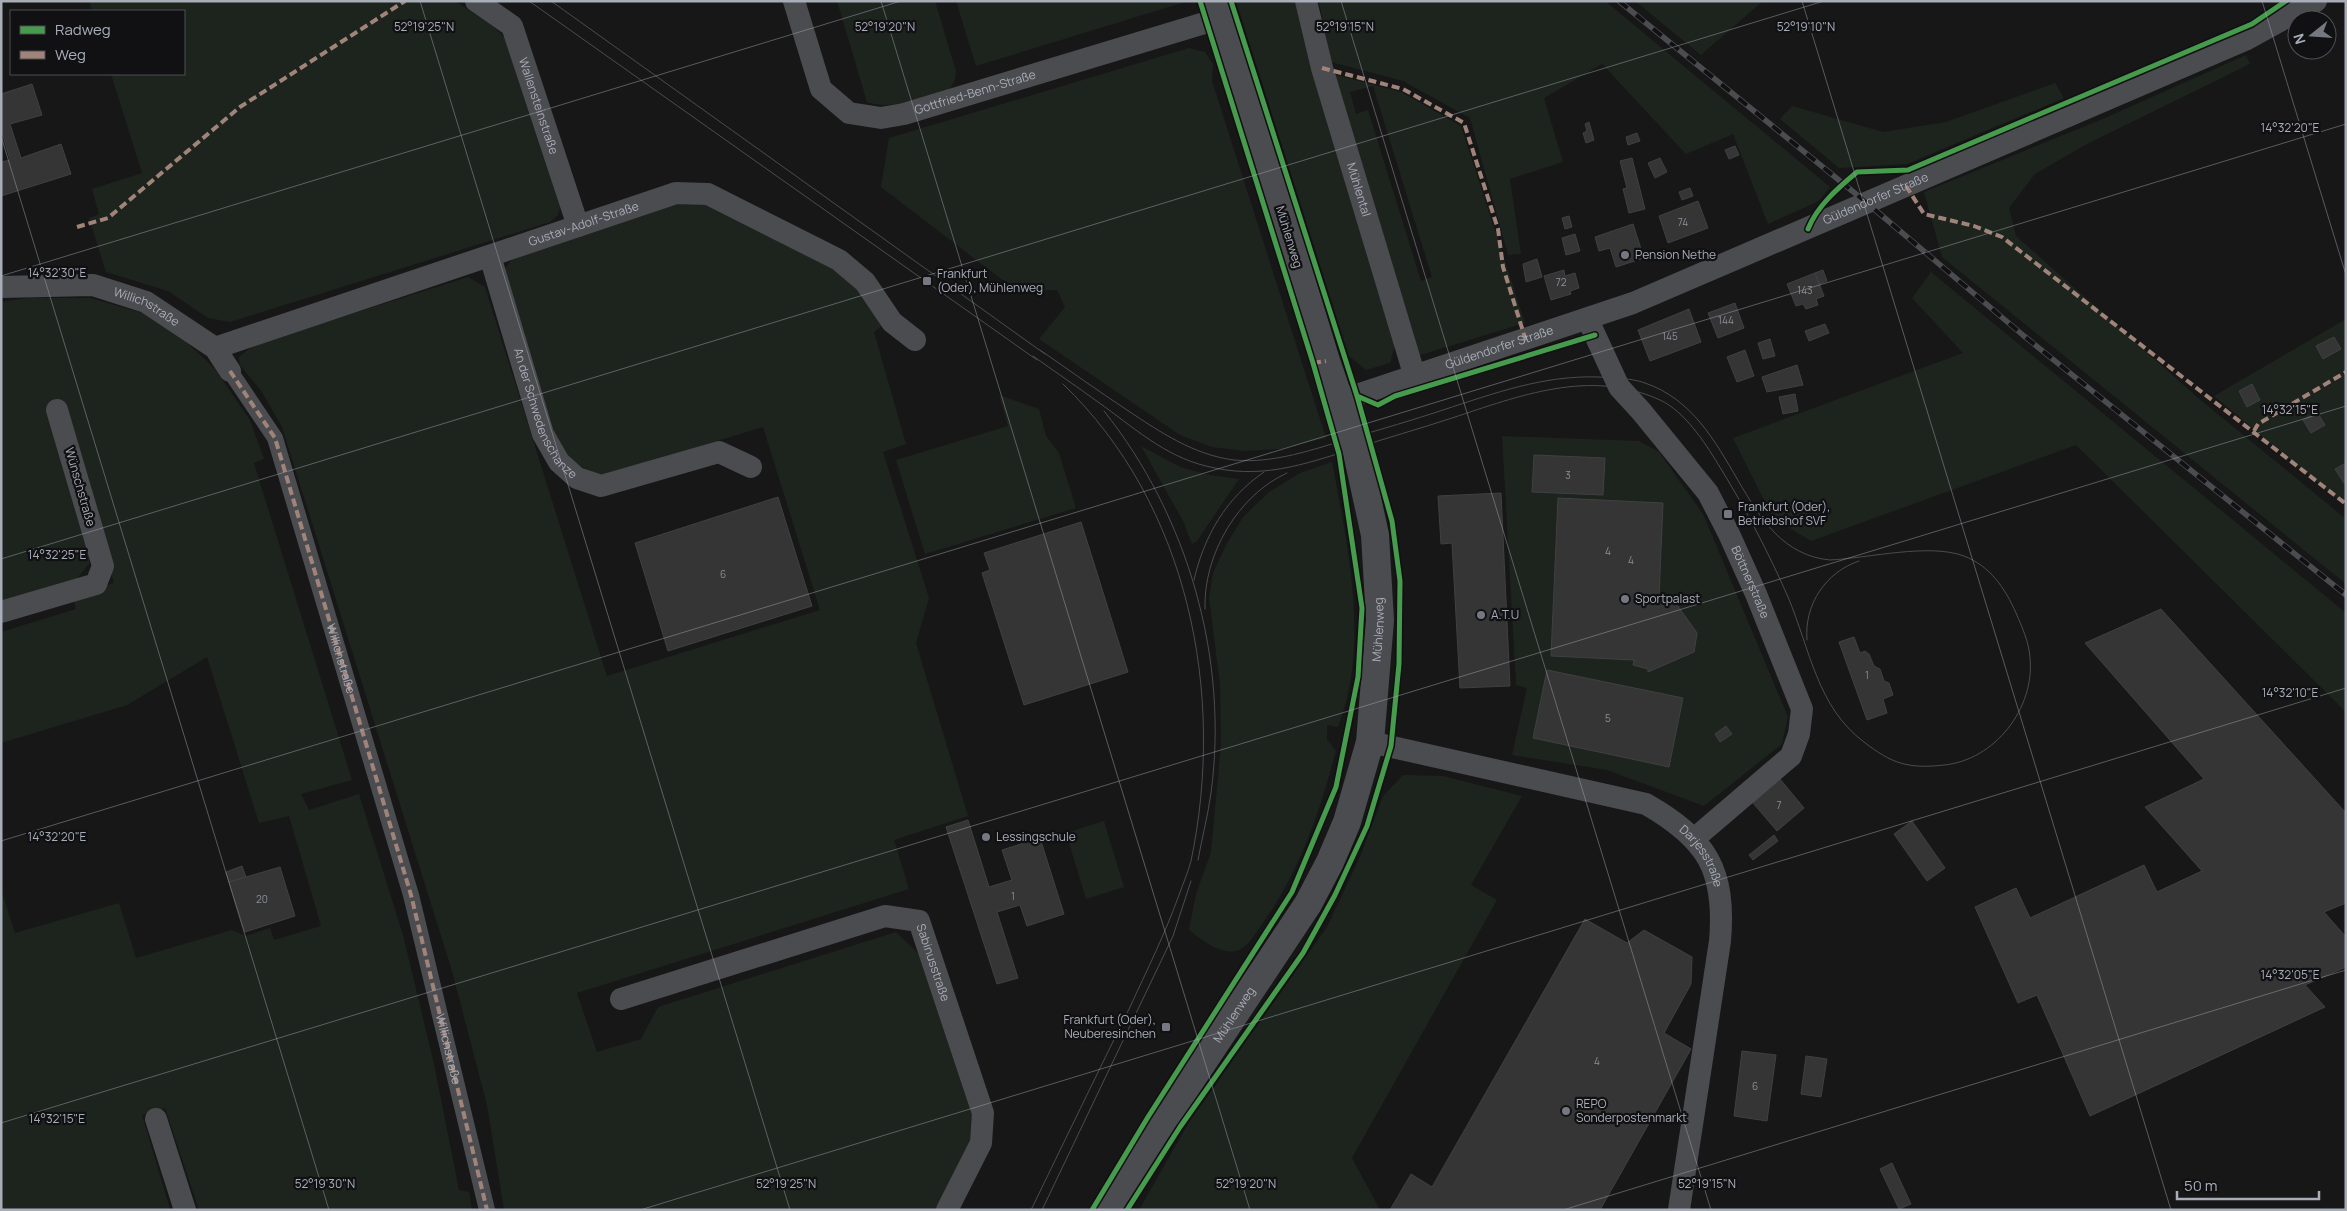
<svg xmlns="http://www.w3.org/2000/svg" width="2347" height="1211" viewBox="0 0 2347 1211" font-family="Manrope,sans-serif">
<rect width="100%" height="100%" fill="#171717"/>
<path fill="#1d241e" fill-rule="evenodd" d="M89,1H455L493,26L508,41L560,207L558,215L550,222L230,322L208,318L168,291L106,272L89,218L99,214L92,189L142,173L111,74H184V11H92Z
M837,1H935L956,71L955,79L950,90C924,97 893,111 867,102Z
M956,1H1185V2L976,66Z
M1236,1H1301L1397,338L1390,363L1366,370L1349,356Z
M1319,1H1605L1830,187L1819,201L1768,224L1733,134L1686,154L1602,64L1544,98L1563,162L1510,179L1521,254L1508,255L1470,118L1403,81L1331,62Z
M1635,1H1763L1701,55Z
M1189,48L1205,52L1213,64L1212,81L1326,438L1280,449L1244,451L1212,447L1180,435L1039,339L1065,307L1057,290L1024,291L1001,279L881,187L889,138Z
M2246,55L2250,64L2087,144L2035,174L2009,208L2016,236L2197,397L2346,519V584L1942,257L1924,192L2105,118Z
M1329,73L1401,92L1461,126L1525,323L1414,357ZM1373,86L1432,277L1421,281L1368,110L1356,114L1350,92Z
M2055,83L2064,98L1907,164L1839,168L1780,119L1792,106L1883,132L1946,122Z
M691,200H705L827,263L864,293L883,325L874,332L906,444L883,452L929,598L916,643L968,816L894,840L909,889L577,993L597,1052L641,1039L658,1007L896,932L922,957L974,1114L973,1138L937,1210H504L487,1105L452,971L282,427L262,392L240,365L239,357L254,345L468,277L485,287L607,676L820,610L763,427L602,476C579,467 568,460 555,438L503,272L513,257Z
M1931,272L2346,613V712L2076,445L1811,541L1773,518L1733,438L1963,353L1912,298Z
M27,298H90L143,313L179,335L215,369L250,420L264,459L254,463L352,780L301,794L309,810L359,794L403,935L434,1064L459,1190L469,1192L472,1210H199L165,1108L142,1115L170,1209L1,1210V889L15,933L119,903L136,958L232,930L246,936L270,928L274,940L321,926L289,816L259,823L207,657L127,705L1,743V632L76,609L73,596L114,583L62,402L89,547V564L72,584L1,605V302Z
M2346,319V506L2214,396Z
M999,395L1039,409L1046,436L1059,453L1076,508L925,554L896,460L1008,426Z
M1502,436L1639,441L1659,452L1703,514L1788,717L1782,744L1704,806L1607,770L1512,755L1527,688L1516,685Z
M1141,446L1180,467L1209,475L1239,479L1197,541L1192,544L1183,521Z
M1332,462C1348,546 1370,645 1338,727L1327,725V739L1336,751C1319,814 1299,874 1260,927C1253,936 1248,948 1236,951C1219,954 1202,940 1189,930L1196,894L1211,852L1221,744L1220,684L1209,598L1213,573L1226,545L1243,517L1269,492L1300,473Z
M1403,775L1443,776L1522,796L1471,885L1497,900L1352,1158L1380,1210H1139L1188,1124L1327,927L1360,857L1383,796Z
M1104,821L1124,887L1086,899L1066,833Z"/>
<path fill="#353536" stroke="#3f4043" d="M32,84L42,115L10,124L21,158L61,144L71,174L1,196V162L10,160L1,129V94Z
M1589,122L1594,140L1586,143L1583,133L1587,131L1585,124Z
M1637,133L1640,141L1628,145L1626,137Z
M1735,146L1739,155L1729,159L1725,150Z
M1632,158L1645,209L1629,213L1623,189L1627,188L1620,161Z
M1660,158L1667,172L1655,178L1648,163Z
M1690,188L1693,196L1682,200L1679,192Z
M1698,201L1708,228L1668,243L1659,216Z
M1569,216L1572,227L1565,229L1562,218Z
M1633,224L1644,258L1616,267L1610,248L1599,251L1595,237Z
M1575,234L1580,251L1566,255L1562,238Z
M1537,259L1542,277L1526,282L1523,264Z
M1564,270L1565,276L1575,273L1579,288L1570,291L1571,294L1551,300L1544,276Z
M1823,270L1827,281L1819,284L1815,273Z
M1815,273L1824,296L1816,299L1818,305L1806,309L1803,304L1796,306L1787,284Z
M1735,303L1744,328L1718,338L1708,313Z
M1689,309L1701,342L1650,361L1638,330Z
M1825,324L1829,333L1809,341L1805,331Z
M2334,337L2341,349L2323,359L2316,346Z
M1770,339L1775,356L1763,359L1758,343Z
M1745,350L1754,376L1737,382L1727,357Z
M1797,365L1803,385L1767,392L1762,377Z
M2252,384L2260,400L2247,407L2239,391Z
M1795,394L1798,411L1783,414L1779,397Z
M2317,412L2325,425L2311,433L2303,420Z
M1534,455L1605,458L1603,495L1532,492Z
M2346,463V482L2344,483L2335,469Z
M1501,493L1510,686L1460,688L1452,543L1441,544L1438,496Z
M778,497L812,606L668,651L635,543Z
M1558,498L1663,503L1659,598L1673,599L1697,633L1694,652L1648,672V669L1633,665L1634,660L1551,656Z
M1081,522L1128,672L1024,705L982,573L990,570L984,553Z
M2161,609L2346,813V903L2324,912L2346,937V967L2305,985L2325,1007L2090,1116L2037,995L2018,1003L1975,907L2016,888L2030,918L2144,865L2157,892L2202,871L2145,807L2204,779L2085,643Z
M1854,637L1860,653L1865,651L1869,654L1874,666L1880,669L1884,681L1889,683L1893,695L1883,699L1887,713L1867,720L1839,642Z
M1547,670L1683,698L1669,767L1533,738Z
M1726,726L1732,734L1720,742L1715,734Z
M1780,779L1804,808L1777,831L1753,803Z
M968,820L989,887L1012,880L1002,850L1040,838L1064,914L1027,926L1020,905L997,912L1018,978L997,984L946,827Z
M1912,821L1945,868L1927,881L1894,834Z
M1774,835L1778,841L1753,860L1749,855Z
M242,866L246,877L229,882L226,872Z
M280,867L295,916L245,932L229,882Z
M1585,919L1627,943L1644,930L1692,957L1691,984L1664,1033L1691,1049L1600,1210H1390L1411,1174L1432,1187Z
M1742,1051L1776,1055L1767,1121L1734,1116Z
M1806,1056L1827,1059L1821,1097L1801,1094Z
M1892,1163L1911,1204L1899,1209L1880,1169Z"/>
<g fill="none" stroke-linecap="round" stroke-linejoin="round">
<path stroke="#4b4c50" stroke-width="16" id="s1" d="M230,371L275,438L411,895L487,1210"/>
<g stroke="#4b4c50" stroke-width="22">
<path id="s2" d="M476,1L512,26L578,226"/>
<path id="s3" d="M794,1L821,89L849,113L881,118L904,114L1221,18"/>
<path id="s4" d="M1306,1L1322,68L1415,377"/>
<path id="s5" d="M490,256L543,434L559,462L577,478L601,486L719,452L751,467"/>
<path id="s6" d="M1,287L93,285L146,302L215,348L230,371"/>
<path id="s7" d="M1588,320L1619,387L1641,411L1708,493L1729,534L1756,594L1802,709L1799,734L1791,756L1695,838"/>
<path id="s8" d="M215,348L676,193L708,194L839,260L865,282L892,322L915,340"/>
<path id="s9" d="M1339,401L1633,303L2245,40L2316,1"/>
<path d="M1,612L96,584L103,566L57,410"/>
<path id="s10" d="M1370,742L1646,804C1707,839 1726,870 1720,941L1679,1210"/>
<path id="s11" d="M621,999L885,916L919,921L983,1113L981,1143L947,1210"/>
<path d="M156,1119L185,1210"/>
</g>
<path stroke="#4b4c50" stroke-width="28" id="s12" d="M1111,1210L1159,1128L1308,904L1330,862L1347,822L1370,742L1380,620L1375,535L1356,448L1326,361L1216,1"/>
<path stroke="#4b4c4f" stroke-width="1" d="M529,1L1037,360
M551,1L1045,354
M1033,356C1054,371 1076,386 1098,402C1132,426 1164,456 1206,466C1260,480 1302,465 1353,449C1386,438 1419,429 1452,418C1519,396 1590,368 1660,400C1684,411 1704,441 1718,464C1744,506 1768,551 1788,597C1810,649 1817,707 1864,742C1892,764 1909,769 1944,765C1995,760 2035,708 2030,658C2029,642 2022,627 2016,613C2005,588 1990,566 1964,556C1929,543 1869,558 1830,560C1737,551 1739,415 1645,383C1631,378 1614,378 1599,377C1544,375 1495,393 1443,410C1413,420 1382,429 1351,438C1315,449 1273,464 1234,460C1194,455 1160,432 1127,410C1098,391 1069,370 1040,350
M1104,411C1188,516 1229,659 1211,793C1208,815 1202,838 1198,860
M1194,580C1204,536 1226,498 1264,472
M1205,609C1203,555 1238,495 1287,473
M1807,640C1804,604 1826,572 1859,561
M1031,1210C1064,1142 1097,1074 1130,1007C1147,970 1165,934 1179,895C1183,884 1188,872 1191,861C1226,694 1189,505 1063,384
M1042,1210L1173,936L1191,881"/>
<g stroke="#4b4c4f" stroke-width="5.5">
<path id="rail" d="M1619,1L1867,203L2024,336L2346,595"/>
</g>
<use href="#rail" stroke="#111113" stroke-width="4" stroke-dasharray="11" stroke-linecap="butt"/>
<path stroke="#a18479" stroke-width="4" stroke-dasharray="8 4" stroke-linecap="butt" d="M1322,68L1403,89L1464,123L1498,229L1503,267L1526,341
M1906,186L1924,214L1974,226L2002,237L2346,504
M77,227L108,218L240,107L405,1
M1313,363L1326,361
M230,371L275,438L411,895L487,1210
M2254,431L2258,424L2346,372"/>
<g stroke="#111113" stroke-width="8">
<path id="cycleway" d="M1808,229C1817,206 1838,188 1857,172L1908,170L2252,24L2286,1
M1357,396L1378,405L1395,396L1595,335
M1092,1210L1148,1117L1292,892L1336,787L1358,677L1362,608L1339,454L1313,363L1200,1
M1127,1210L1180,1127L1303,953L1335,895L1367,826L1391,746L1399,664L1400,581L1392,521L1357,396L1231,1"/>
</g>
<use href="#cycleway" stroke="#469c4c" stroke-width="5"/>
</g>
<path fill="none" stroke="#a8adb8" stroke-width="1" stroke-opacity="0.45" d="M420,1L790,1210M881,1L1250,1210M1341,1L1711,1210M1802,1L2171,1210M2262,1L2346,275M1,136L329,1210M1,276L901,1M1,559L1824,1M1,841L2346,124M1,1123L2346,406M640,1210L2346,688M1563,1210L2346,970"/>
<g fill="#757880" stroke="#111113" stroke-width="2">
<circle cx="1625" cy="255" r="5"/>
<rect x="922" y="276" width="10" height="10" rx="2.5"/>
<rect x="1723" y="509" width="10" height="10" rx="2.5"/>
<circle cx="1625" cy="599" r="5"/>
<circle cx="1481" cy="615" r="5"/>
<circle cx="986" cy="837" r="5"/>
<rect x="1161" y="1022" width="10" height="10" rx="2.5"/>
<circle cx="1566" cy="1111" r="5"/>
</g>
<g text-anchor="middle" stroke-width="4.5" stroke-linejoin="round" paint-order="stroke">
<g font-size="10" fill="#8b8f98">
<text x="1683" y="226">74</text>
<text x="1561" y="286">72</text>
<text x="1805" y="294">143</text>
<text x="1726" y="324">144</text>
<text x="1670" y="340">145</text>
<text x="1568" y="479">3</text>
<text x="1608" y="555">4</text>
<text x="1631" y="564">4</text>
<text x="723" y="578">6</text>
<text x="1867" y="679">1</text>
<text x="1608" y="722">5</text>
<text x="1779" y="809">7</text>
<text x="1013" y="900">1</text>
<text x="262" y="903">20</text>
<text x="1597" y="1065">4</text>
<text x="1755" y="1090">6</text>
</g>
<g font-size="12" fill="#a8adb8" stroke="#111113">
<text dy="4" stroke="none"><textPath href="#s3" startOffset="259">Gottfried-Benn-Straße</textPath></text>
<text dy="4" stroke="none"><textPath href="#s2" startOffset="128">Wallensteinstraße</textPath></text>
<text dy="4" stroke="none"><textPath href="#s4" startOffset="196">Mühlental</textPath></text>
<text dy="4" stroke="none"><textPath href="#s9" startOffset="574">Güldendorfer Straße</textPath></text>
<text dy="4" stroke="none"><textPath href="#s8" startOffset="389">Gustav-Adolf-Straße</textPath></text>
<text transform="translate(1289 237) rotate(73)" y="4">Mühlenweg</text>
<text dy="4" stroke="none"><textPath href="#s6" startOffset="150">Willichstraße</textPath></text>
<text dy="4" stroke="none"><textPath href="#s9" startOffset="169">Güldendorfer Straße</textPath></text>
<text dy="4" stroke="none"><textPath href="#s5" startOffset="168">An der Schwedenschanze</textPath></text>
<text transform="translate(80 487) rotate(74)" y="4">Wünschstraße</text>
<text dy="4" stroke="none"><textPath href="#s7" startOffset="311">Böttnerstraße</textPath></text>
<text dy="4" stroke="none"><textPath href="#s12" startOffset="651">Mühlenweg</textPath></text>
<text dy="4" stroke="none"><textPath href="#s1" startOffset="311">Willichstraße</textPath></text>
<text dy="4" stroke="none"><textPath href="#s10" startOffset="361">Darjesstraße</textPath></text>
<text dy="4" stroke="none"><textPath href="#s11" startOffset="355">Sabinusstraße</textPath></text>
<text dy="4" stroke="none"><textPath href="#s12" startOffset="231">Mühlenweg</textPath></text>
<text dy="4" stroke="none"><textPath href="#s1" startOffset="716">Willichstraße</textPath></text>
</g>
<g font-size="12" fill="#a8adb8" stroke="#111113" text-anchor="start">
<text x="1635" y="259">Pension Nethe</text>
<text x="937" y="278">Frankfurt<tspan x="937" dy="14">(Oder), Mühlenweg</tspan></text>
<text x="1738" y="511">Frankfurt (Oder),<tspan x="1738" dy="14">Betriebshof SVF</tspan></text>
<text x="1635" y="603">Sportpalast</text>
<text x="1491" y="619">A.T.U</text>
<text x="996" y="841">Lessingschule</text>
<text x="1156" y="1024" text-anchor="end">Frankfurt (Oder),<tspan x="1156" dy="14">Neuberesinchen</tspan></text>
<text x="1576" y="1108">REPO<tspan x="1576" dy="14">Sonderpostenmarkt</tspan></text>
</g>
</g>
<g font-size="12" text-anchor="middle" fill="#a8adb8" stroke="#111113" stroke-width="4.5" stroke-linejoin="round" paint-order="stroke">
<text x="1345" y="31">52°19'15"N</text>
<text x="424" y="31">52°19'25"N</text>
<text x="885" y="31">52°19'20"N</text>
<text x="1806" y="31">52°19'10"N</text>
<text x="2290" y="132">14°32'20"E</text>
<text x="57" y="277">14°32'30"E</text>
<text x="2290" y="414">14°32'15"E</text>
<text x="57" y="559">14°32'25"E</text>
<text x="2290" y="697">14°32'10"E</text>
<text x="57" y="841">14°32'20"E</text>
<text x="2290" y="979">14°32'05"E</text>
<text x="57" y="1123">14°32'15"E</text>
<text x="325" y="1188">52°19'30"N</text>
<text x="786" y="1188">52°19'25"N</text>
<text x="1246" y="1188">52°19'20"N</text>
<text x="1707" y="1188">52°19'15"N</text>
</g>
<rect width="2347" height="1211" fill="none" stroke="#a8adb8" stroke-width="5"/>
<rect x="10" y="10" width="175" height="65" fill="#111113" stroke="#4d4f55"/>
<rect x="20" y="26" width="25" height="8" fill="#469c4c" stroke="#4d4f55"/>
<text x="55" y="35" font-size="15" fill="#a8adb8">Radweg</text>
<rect x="20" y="51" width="25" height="8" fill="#a18479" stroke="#4d4f55"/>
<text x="55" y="60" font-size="15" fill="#a8adb8">Weg</text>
<g transform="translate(2312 35) rotate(253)"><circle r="24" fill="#111113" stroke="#4d4f55"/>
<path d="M0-4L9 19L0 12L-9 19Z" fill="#757880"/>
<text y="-8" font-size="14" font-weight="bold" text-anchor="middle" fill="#a8adb8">N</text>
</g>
<path d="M2177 1191v8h142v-8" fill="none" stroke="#a8adb8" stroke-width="2.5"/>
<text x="2184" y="1191" font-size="15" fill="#a8adb8" stroke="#111113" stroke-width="4" paint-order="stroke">50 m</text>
</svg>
